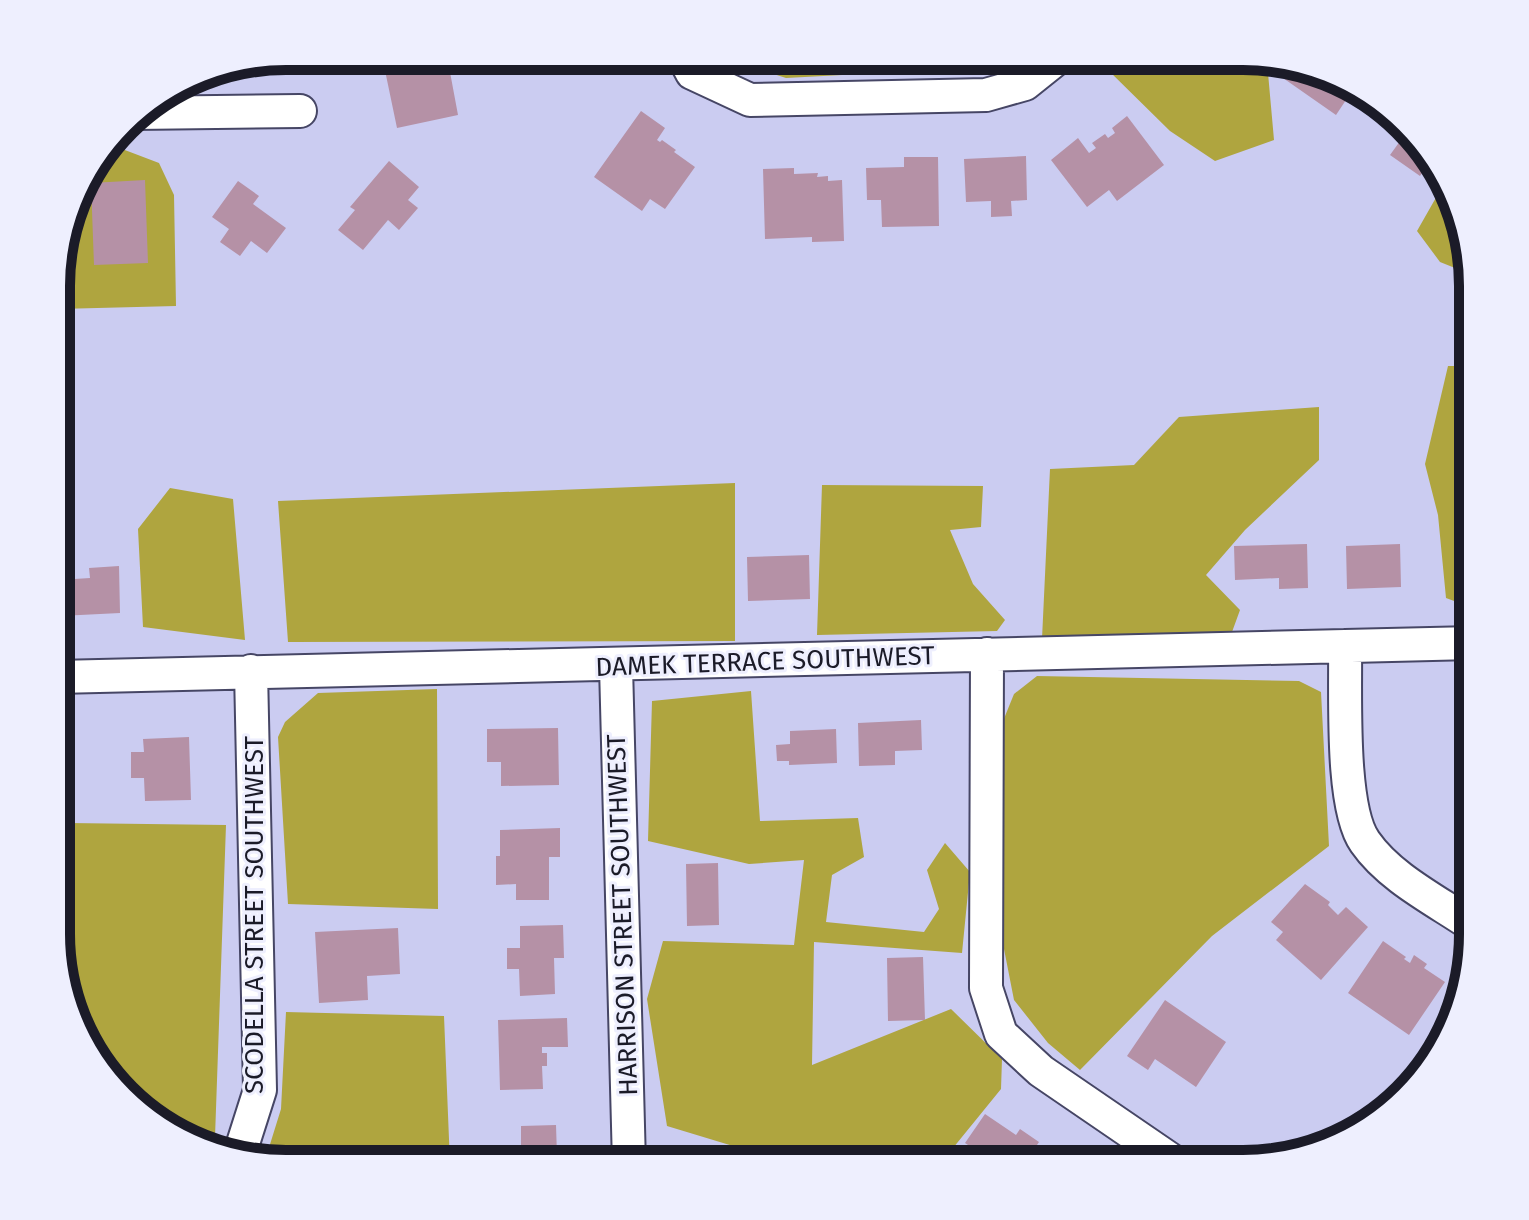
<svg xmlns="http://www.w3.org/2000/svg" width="1529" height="1220" viewBox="0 0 1529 1220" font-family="'Fira Sans',sans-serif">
<rect width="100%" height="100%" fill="#cbccf1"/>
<path fill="#afa53f" d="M717,56H996L973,68L786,78Z
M1115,56H1258L1275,61L1268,73L1274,140L1215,161L1170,131L1107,69Z
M109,144L159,163L174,195L176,306L58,309V256L87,171Z
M1446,180L1449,185L1470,274L1440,262L1417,231Z
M1448,366H1473V608L1446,598L1438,515L1425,464Z
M1319,407V460L1245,530L1206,575L1240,610L1232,632L1042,639L1050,469L1134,465L1179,417Z
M66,479L57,568L58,480Z
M735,483V641L288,642L278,501Z
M822,485L983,486L981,527L950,530L973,584L1005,620L997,631L817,635Z
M170,488L233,499L245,640L143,627L138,529Z
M1037,676L1299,681L1321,692L1329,846L1212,936L1080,1070L1048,1043L1014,1000L1004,949L1001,726L1014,694Z
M437,689L438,909L288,904L278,737L285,722L318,693Z
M751,691L760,821L858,818L864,857L832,875L826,922L924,932L939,909L927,870L945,843L970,872L962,953L814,942L812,1065L951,1009L1002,1059L1001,1089L940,1164H846L828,1150L733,1146L667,1126L647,999L663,941L794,945L804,860L749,864L648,841L652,701Z
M57,721H63L68,823L226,825L215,1137L208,1149L198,1146L134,1107L80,1035L57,949Z
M286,1012L444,1016L450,1164H282L267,1154L281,1109Z"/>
<path fill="#b591a6" d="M382,56H447L458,115L397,128Z
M553,56H577L564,68Z
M1293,65L1331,74L1361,92L1359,95L1352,91L1336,115L1283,78Z
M641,111L665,128L657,140L660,142L662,140L676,150L674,152L695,167L665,209L650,199L642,211L594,177Z
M1127,116L1164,165L1117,201L1109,190L1087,207L1051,160L1078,138L1089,153L1096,148L1092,143L1105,134L1108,138L1115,133L1112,128Z
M1408,130L1431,160L1420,176L1390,155Z
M1026,156L1027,200L1011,201L1012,216L991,217V201L966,202L964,159Z
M904,157H938L939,226L882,227L881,200H867L866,168L904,167Z
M389,161L419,187L408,200L418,208L399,230L388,220L363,250L338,230L355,210L350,207Z
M794,168V174L818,173L817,177L828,176V181L842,180L844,241L812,242V237L765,239L763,169Z
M145,180L148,263L94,265L91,183Z
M238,181L259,196L253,204L286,228L267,253L251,241L240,256L220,242L229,229L212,217Z
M1307,544L1308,588L1279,589V578L1235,580L1234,546Z
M1400,544L1401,587L1347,589L1346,546Z
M809,555L810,599L748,601L747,557Z
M119,566L120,613L60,616L59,580L90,578L89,568Z
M921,720L922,750L895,751V765L859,766L858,723Z
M558,728L559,785L501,786V762H487V729Z
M836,729L837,763L789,765V761H777L776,745L790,744V731Z
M189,737L191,800L145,801L144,778H131V752H144L143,739Z
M560,828V857H549V900H516V884L496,885V856H500V830Z
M718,863L719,925L687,926L686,864Z
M1305,884L1330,902L1328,905L1338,915L1346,907L1368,927L1321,980L1276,940L1283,932L1271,922Z
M563,925L564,958H554L555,994L520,996L519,969H507V948H520V926Z
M398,928L400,974L367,976L368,1000L319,1003L315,932Z
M1383,941L1406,957L1404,959L1410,963L1414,955L1427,964L1424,968L1445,982L1409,1035L1348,993Z
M923,957L925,1020L888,1021L887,958Z
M1165,1000L1226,1042L1196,1087L1155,1059L1148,1070L1127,1056Z
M1459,1005L1455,1022L1446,1037L1440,1033Z
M567,1018L568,1047H542V1053H547V1066H542L543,1089L500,1090L498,1020Z
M985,1114L1016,1135L1020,1129L1039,1142L1035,1148L1049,1157L1044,1164H986L989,1159L965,1143Z
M556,1125L557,1156H552V1164H508V1146L521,1145V1126Z"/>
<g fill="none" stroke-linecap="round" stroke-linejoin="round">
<g stroke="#464665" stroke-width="36">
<path id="minor" d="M683,56L692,73L750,100L986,95L1025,84L1060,56
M135,113L300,111
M1345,646C1346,692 1340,807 1365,842C1390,878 1437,901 1472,925
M987,654L986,988L1001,1034L1041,1071L1177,1164
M616,666L629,1164
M57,677L1473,643
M239,1156L260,1090L251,671"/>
</g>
<use href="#minor" stroke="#fff" stroke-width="32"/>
</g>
<g text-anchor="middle" stroke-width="6" stroke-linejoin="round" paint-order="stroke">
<g font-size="26" fill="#1b1b28" stroke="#eeeffe">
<text transform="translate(765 661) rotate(-2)" y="9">DAMEK TERRACE SOUTHWEST</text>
<text transform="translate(254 915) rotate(-90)" y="9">SCODELLA STREET SOUTHWEST</text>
<text transform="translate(622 915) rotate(-92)" y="9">HARRISON STREET SOUTHWEST</text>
</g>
</g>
<path d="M0 0H1529V1220H0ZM286 70H1243A216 216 0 0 1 1459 286V934A216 216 0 0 1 1243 1150H286A216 216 0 0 1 70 934V286A216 216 0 0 1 286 70Z" fill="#eeeffe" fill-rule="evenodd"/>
<path fill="none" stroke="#1b1b28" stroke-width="10" d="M286 70H1243A216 216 0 0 1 1459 286V934A216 216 0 0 1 1243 1150H286A216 216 0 0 1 70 934V286A216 216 0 0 1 286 70Z"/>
</svg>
